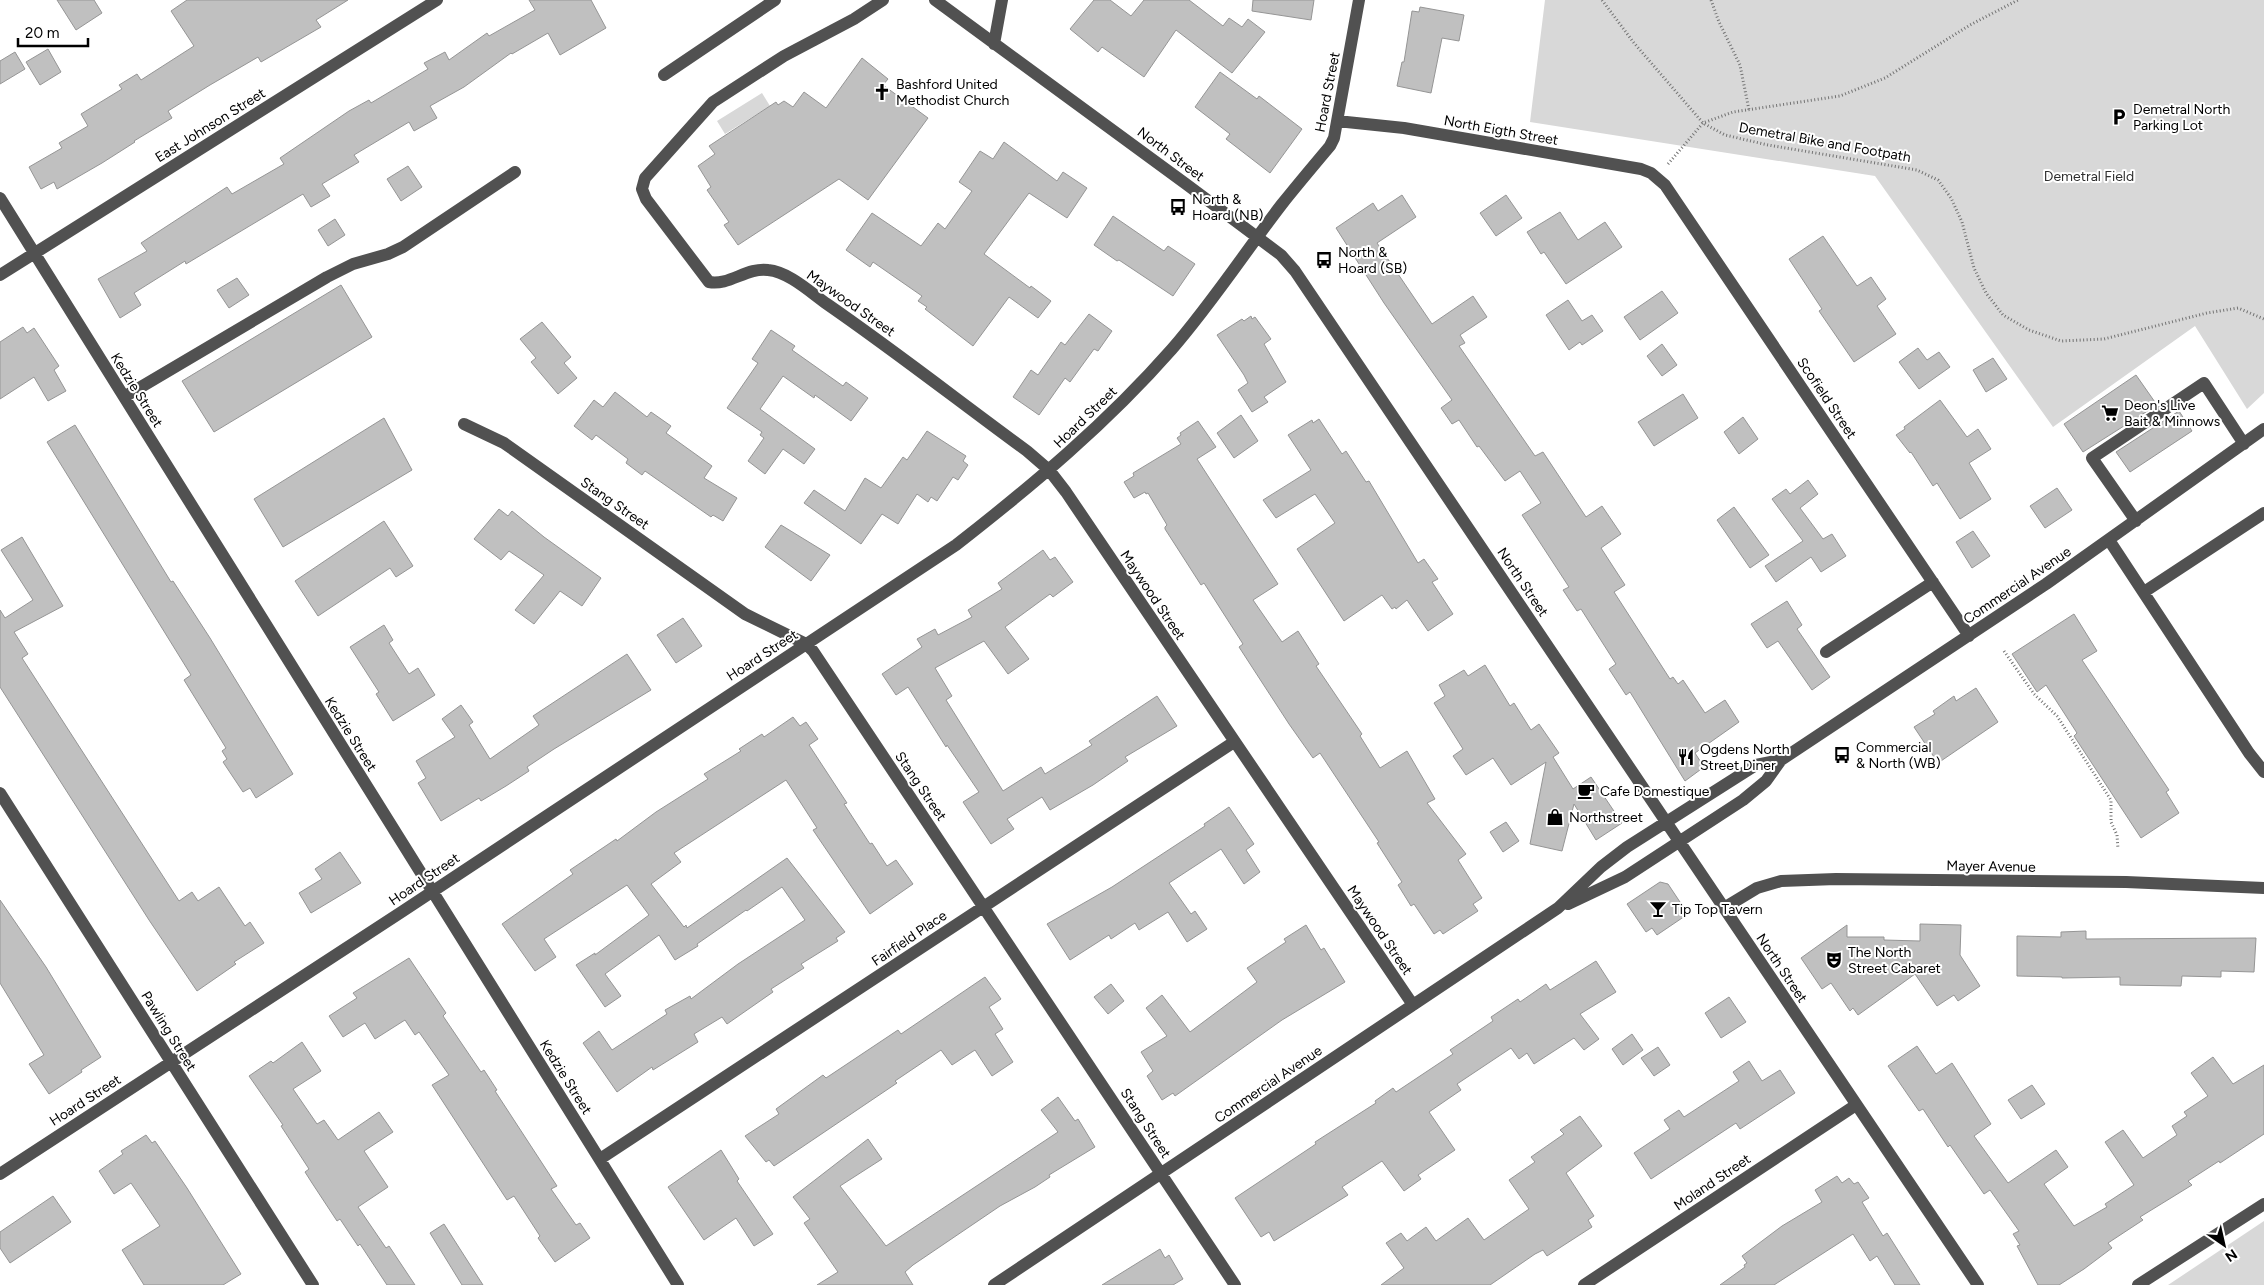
<svg xmlns="http://www.w3.org/2000/svg" width="2264" height="1285" viewBox="0 0 2264 1285" font-family="Figtree,sans-serif">
<rect width="100%" height="100%" fill="#fff"/>
<path fill="#d8d8d8" d="M1545,0H2264V393L2247,409L2195,326L2053,427L1875,176L1530,122Z
M762,93L770,106L725,134L717,121Z
M2264,1221V1285H2168Z"/>
<path fill="#c0c0c0" stroke="#959595" d="M57,0H94L102,13L76,30Z
M187,0H348L316,20L321,27L261,62L258,57L210,85L168,111L172,118L134,141L135,142L102,163L57,189L54,182L41,189L29,167L62,148L59,143L88,126L81,114L122,89L119,85L137,74L141,80L194,46L171,11Z
M529,0H591L606,28L560,55L548,33L512,54L511,53L464,87L430,106L437,118L414,131L409,122L354,155L359,162L322,184L330,196L311,207L303,194L186,264L185,261L134,293L141,305L120,318L98,279L147,251L141,243L227,187L232,194L284,164L280,158L349,111L369,100L371,103L428,69L424,63L445,52L449,60L487,33L489,36L535,10Z
M1094,0H1110L1131,16L1144,0H1189L1223,26L1229,18L1242,27L1248,19L1265,32L1232,73L1176,30L1144,77L1102,47L1098,52L1070,29Z
M1253,0H1314L1311,20L1252,11Z
M1420,7L1464,15L1459,41L1442,38L1431,93L1397,86L1402,62H1404L1412,11L1419,12Z
M48,49L61,72L40,85L26,62Z
M15,52L25,69L0,84V61Z
M862,58L888,79L883,85L928,118L868,200L839,179L738,245L724,225L729,222L707,190L711,187L698,166L715,154L709,146L776,102L778,105L784,101L793,107L804,92L826,108Z
M1220,72L1257,99L1259,96L1302,129L1270,173L1226,139L1230,134L1195,107Z
M1004,142L1057,181L1063,172L1087,188L1067,218L1029,193L984,254L1030,288L1031,286L1051,301L1038,318L1009,297L973,346L925,309L927,307L918,301L922,296L873,262L870,267L846,250L872,213L921,246L938,223L945,229L972,191L959,182L980,151L993,159Z
M408,166L422,187L401,201L387,179Z
M1402,195L1416,217L1377,243L1432,324L1473,296L1487,317L1460,335L1465,343L1459,346L1535,456L1543,452L1586,517L1602,506L1621,534L1601,548L1625,585L1614,592L1670,679L1673,677L1678,684L1683,680L1705,713L1725,700L1739,722L1695,753L1704,767L1685,781L1630,692L1626,695L1609,669L1616,664L1581,609L1577,611L1563,590L1569,587L1522,515L1541,503L1520,471L1505,481L1479,446L1477,447L1459,420L1452,424L1441,408L1452,400L1384,303L1336,228L1373,203L1378,211Z
M1506,195L1522,218L1496,236L1480,213Z
M1560,212L1578,240L1605,222L1622,247L1566,284L1544,252L1541,254L1527,232Z
M1113,216L1164,251L1168,246L1195,264L1173,296L1119,260L1117,261L1094,245Z
M335,219L345,235L328,246L318,230Z
M1823,236L1857,286L1871,277L1886,299L1877,306L1896,334L1854,362L1819,311L1822,309L1789,259Z
M237,278L249,295L229,308L217,290Z
M341,285L372,337L214,432L182,381Z
M1662,291L1678,313L1640,340L1624,317Z
M1568,300L1582,321L1592,315L1603,331L1582,345L1580,342L1569,350L1546,315Z
M1089,314L1112,331L1098,351L1094,349L1070,382L1065,378L1039,415L1013,397L1031,370L1038,375L1061,342L1065,345Z
M1251,316L1252,319L1255,317L1271,339L1264,344L1286,382L1264,397L1268,402L1252,412L1238,390L1248,383L1244,375L1217,335L1242,319L1244,321Z
M542,322L571,357L564,363L577,378L558,394L531,362L536,358L520,339Z
M23,327L27,333L34,328L59,366L54,370L66,391L48,401L34,377L0,399V342Z
M771,330L795,346L792,350L843,386L846,382L868,398L851,421L815,395L814,398L783,376L760,409L815,449L804,464L783,449L765,474L748,461L764,438L760,435L762,432L727,408L758,363L752,359Z
M1662,344L1677,365L1662,376L1647,356Z
M1918,348L1927,360L1939,352L1950,367L1919,389L1899,362Z
M1993,358L2007,379L1986,392L1973,370Z
M2136,375L2157,405L2083,452L2064,424Z
M615,392L647,417L651,412L671,426L666,433L712,466L704,478L737,498L723,521L713,515L711,517L645,471L642,475L626,463L628,459L596,435L592,440L574,426L594,400L603,407Z
M1683,394L1698,418L1654,446L1638,422Z
M1940,400L1967,437L1978,429L1991,449L1969,463L1991,499L1960,519L1937,483L1933,486L1911,452L1910,453L1896,435L1905,429L1904,427Z
M2179,411L2192,431L2130,472L2116,452Z
M1241,415L1258,441L1234,458L1217,433Z
M1743,417L1758,439L1739,454L1724,432Z
M384,418L412,470L283,547L254,499Z
M1319,419L1342,454L1346,451L1366,482L1369,481L1418,563L1424,559L1438,579L1432,582L1453,614L1428,631L1407,600L1396,609L1395,607L1392,609L1382,595L1344,621L1297,549L1335,523L1315,494L1276,518L1263,500L1311,470L1288,435L1312,420L1313,423Z
M1198,421L1216,447L1197,459L1278,584L1253,600L1282,642L1298,631L1319,664L1316,666L1362,734L1360,736L1380,768L1407,751L1435,799L1427,803L1466,854L1458,860L1482,898L1473,904L1478,911L1443,934L1440,930L1434,934L1414,904L1411,906L1398,885L1402,882L1377,843L1379,842L1320,753L1313,758L1289,724L1239,647L1243,644L1204,583L1201,585L1165,529V527L1167,525L1148,493L1146,494L1145,492L1134,498L1124,482L1134,476L1133,473L1181,444L1177,438L1181,435L1180,433Z
M75,425L171,582L173,581L210,638L293,774L256,798L250,788L243,792L223,762L227,759L222,751L226,748L184,680L191,675L47,442Z
M927,431L966,456L963,461L968,465L958,480L953,477L937,501L931,497L928,502L917,494L898,524L882,514L861,544L804,503L814,490L845,511L865,478L881,488L903,457L907,460Z
M1808,480L1818,494L1800,508L1823,539L1832,534L1846,556L1821,572L1811,557L1776,582L1765,566L1803,541L1772,499L1786,489L1790,494Z
M2057,488L2072,510L2045,528L2030,506Z
M1734,507L1769,555L1750,568L1717,520Z
M499,509L508,516L512,511L544,537L601,578L582,606L560,591L534,624L515,610L544,575L509,551L501,560L474,539Z
M384,521L413,566L396,577L390,568L318,616L295,581Z
M781,525L830,555L811,581L765,547Z
M1973,531L1990,556L1972,568L1956,542Z
M22,537L63,606L14,632L28,654L22,658L179,901L192,892L198,901L219,887L245,926L250,922L264,943L234,962L236,964L197,991L149,920L0,687V610L5,618L33,600L1,550Z
M1043,550L1050,560L1055,557L1073,582L1053,597L1050,594L1005,627L1029,659L1008,674L984,641L935,668L952,696L946,700L1003,791L1041,767L1045,774L1092,745L1089,741L1157,696L1177,726L1125,757L1128,761L1093,785L1050,810L1042,797L1007,819L1014,829L991,844L963,802L979,792L947,745L946,747L908,687L896,695L882,674L922,647L917,639L935,629L938,635L972,617L968,610L1002,589L998,583Z
M1787,601L1802,625L1797,629L1830,677L1812,690L1778,641L1767,648L1751,624Z
M2074,614L2097,651L2082,660L2169,790L2166,792L2179,813L2141,838L2074,736L2077,733L2046,685L2037,692L2012,654Z
M683,618L702,646L676,663L657,635Z
M384,625L393,640L389,643L409,674L418,668L435,695L393,721L376,694L379,692L350,647Z
M627,654L651,690L554,749L527,767L529,771L506,786L481,801L479,798L441,821L418,783L426,778L416,761L455,737L442,719L461,705L473,722L469,725L490,759L539,725L533,716Z
M1485,665L1510,706L1514,703L1531,730L1539,724L1559,753L1553,757L1573,789L1591,777L1622,823L1596,840L1574,804L1562,851L1530,844L1546,762L1511,785L1493,758L1466,775L1453,756L1463,749L1434,703L1445,696L1439,685L1464,670L1468,676Z
M1976,688L1998,722L1938,763L1914,727L1935,714L1933,711L1954,696L1956,701Z
M793,717L800,726L806,722L818,739L809,745L847,803L844,804L870,844L872,843L887,866L896,860L913,884L870,914L813,830L817,828L786,780L674,853L681,862L651,884L684,927L686,925L687,928L787,858L845,932L836,938L838,941L801,964L804,968L771,989L773,992L727,1024L722,1017L694,1034L698,1042L653,1070L652,1067L617,1092L583,1043L599,1031L612,1050L667,1014L665,1010L690,996L691,999L738,964L805,920L782,887L747,911L746,910L697,944L698,946L675,960L659,935L605,974L621,996L605,1007L576,965L595,953V955L649,915L627,885L544,939L556,957L535,971L502,924L573,874L570,870L616,839L617,841L656,812L708,779L704,774L741,751L739,749L762,734L764,737Z
M1229,807L1254,844L1246,850L1260,872L1244,884L1221,849L1169,883L1191,914L1195,911L1207,929L1187,942L1168,912L1139,930L1135,923L1111,939L1109,935L1070,960L1047,924L1112,887L1205,826L1204,824Z
M1506,822L1519,841L1503,852L1490,832Z
M340,852L361,883L311,913L299,893L322,879L315,869Z
M1660,882L1668,884L1688,914L1657,935L1652,928L1646,932L1627,904Z
M0,900L46,967L101,1057L81,1070L82,1072L49,1094L29,1064L44,1055L0,983Z
M1920,924L1961,925L1960,955L1980,986L1958,1001L1954,995L1937,1006L1915,974L1858,1015L1853,1008L1850,1011L1831,983L1822,989L1801,958L1847,925V937H1884V940L1920,941Z
M1306,925L1321,950L1324,948L1345,982L1282,1020L1175,1096L1173,1093L1162,1100L1147,1076L1153,1071L1141,1052L1167,1036L1146,1008L1162,995L1190,1032L1257,982L1247,968L1286,942L1284,939Z
M2086,931V939L2256,938L2254,972L2221,971V977L2182,976L2181,986L2120,985V977L2062,978V977L2017,976V936L2061,937V932Z
M409,958L446,1013L443,1016L481,1072L484,1070L497,1090L495,1091L557,1186L551,1189L576,1225L580,1223L590,1238L555,1262L538,1238L540,1236L514,1196L507,1200L432,1085L449,1075L419,1032L415,1035L405,1020L375,1039L365,1023L343,1037L329,1016L357,998L353,993Z
M1596,961L1616,992L1580,1014L1599,1039L1584,1050L1574,1038L1534,1064L1527,1053L1519,1059L1511,1048L1457,1084L1461,1090L1429,1112L1455,1150L1418,1175L1421,1179L1404,1191L1382,1161L1342,1187L1348,1195L1274,1241L1269,1232L1261,1237L1235,1198L1316,1144L1315,1142L1376,1103L1375,1101L1393,1088L1396,1092L1453,1054L1450,1050L1493,1021L1491,1017L1518,999L1520,1002L1546,984L1550,990Z
M985,977L1001,999L989,1007L1003,1029L995,1034L1013,1062L992,1076L975,1050L952,1065L941,1050L895,1081L897,1083L774,1166L769,1160L766,1162L745,1136L779,1114L776,1109L823,1075L826,1078L898,1030L901,1034Z
M1111,984L1124,1001L1108,1014L1094,997Z
M1729,997L1746,1022L1721,1038L1705,1013Z
M1632,1034L1643,1050L1623,1065L1612,1049Z
M302,1042L321,1071L293,1089L317,1124L324,1120L338,1140L379,1112L393,1132L364,1151L388,1187L358,1207L386,1248L389,1246L415,1285H387L360,1244L358,1246L340,1219L337,1221L312,1183L305,1172L309,1169L281,1126L283,1125L249,1076L271,1061L273,1063Z
M1917,1046L1936,1074L1952,1063L1954,1066L1991,1124L1974,1136L2008,1183L2056,1150L2068,1167L2044,1184L2074,1226L2107,1207L2105,1204L2134,1185L2105,1142L2123,1130L2143,1158L2177,1135L2172,1126L2187,1116L2184,1112L2208,1096L2191,1073L2213,1057L2233,1084L2264,1065V1134L2220,1163L2219,1161L2188,1181L2192,1185L2140,1217L2143,1220L2108,1243L2112,1248L2084,1269L2059,1285H2038L2017,1246L2020,1245L2013,1234L2019,1231L1990,1190L1984,1194L1950,1145L1948,1147L1923,1109L1919,1111L1888,1066Z
M1658,1047L1670,1065L1654,1076L1641,1058Z
M1749,1061L1762,1081L1780,1070L1795,1093L1740,1129L1736,1123L1651,1179L1634,1153L1670,1129L1664,1120L1679,1110L1684,1117L1739,1081L1733,1072Z
M2032,1085L2045,1104L2021,1119L2008,1100Z
M1058,1097L1075,1121L1078,1119L1095,1147L1049,1175L1050,1177L1035,1187L1000,1206L913,1265L905,1272L913,1285H817L838,1272L804,1223L810,1219L793,1197L868,1139L882,1159L840,1186L886,1246L1058,1132L1041,1110Z
M1580,1116L1602,1146L1566,1173L1594,1216L1588,1220L1592,1227L1547,1256L1543,1250L1535,1254L1490,1285H1381L1404,1268L1386,1243L1401,1233L1407,1241L1426,1227L1436,1241L1468,1218L1484,1240L1529,1209L1509,1180L1535,1162L1531,1157L1564,1134L1560,1130Z
M146,1135L152,1143L155,1141L187,1188L241,1274L223,1285H144L122,1250L160,1226L131,1183L114,1194L99,1171L123,1154L121,1151Z
M721,1150L739,1179L737,1181L773,1234L754,1246L736,1218L704,1240L668,1187Z
M1837,1176L1842,1183L1849,1178L1854,1184L1858,1182L1869,1198L1862,1202L1883,1236L1887,1233L1920,1285H1895L1877,1256L1870,1261L1853,1234L1774,1285H1720L1745,1267L1744,1265L1747,1263L1742,1256L1782,1226L1822,1202L1815,1190Z
M53,1196L71,1222L10,1263L0,1248V1232Z
M444,1224L483,1285H462L430,1233Z
M1160,1249L1165,1258L1169,1255L1183,1279L1173,1285H1102Z"/>
<g fill="none" stroke-linecap="round" stroke-linejoin="round">
<path stroke="#737373" stroke-width="3" stroke-dasharray="1 2.5" stroke-linecap="butt" d="M1602,0L1634,43L1703,123L1725,135L1768,145L1917,170L1938,180L1951,198L1962,222L1974,268L1986,293L2003,315L2029,330L2061,341L2104,339L2207,313L2238,308L2264,319
M1711,0L1719,22L1740,65L1749,110
M1668,164L1703,123L1733,112L1840,96L1885,78L1970,25L2018,0
M2004,651L2034,694L2057,716L2111,800V822L2117,835L2118,849"/>
<path stroke="#515151" stroke-width="12" d="M883,0L854,19L784,56L713,102L645,178L642,189L646,199L709,282C729,286 747,267 768,270C789,272 810,292 827,304C895,351 960,402 1027,451L1049,470L1066,492L1413,1005
M935,0L1186,184L1281,255L1295,271L1978,1285
M994,44L1002,0
M664,75L775,0
M1337,121L1404,128L1641,169L1651,173L1665,185L1969,636
M0,198L678,1285
M0,275L437,0
M124,397L327,277L353,264L388,254L403,247L515,172
M464,424L504,443L745,614L806,644L813,651L1235,1285
M2136,521L2092,458L2204,383L2244,444
M2109,540L2249,753L2264,772
M2144,592L2264,513
M1826,652L1933,582
M0,793L313,1285
M1568,904L1625,877L1743,800L1766,781L1781,760L2046,584L2264,429
M1724,908L1757,888L1781,881L1836,879L2126,882L2264,888
M600,1159L1234,742
M0,1174L403,911L956,545C1033,485 1107,423 1172,349C1212,303 1245,252 1282,204C1298,184 1314,165 1330,146L1334,138L1359,0
M994,1285L1558,908L1601,867L1627,847L1756,765L1781,760
M1584,1285L1856,1105
M2138,1285L2264,1204"/>
</g>
<defs>
<g id="church-bare" transform="scale(1.35)"><path d="M-1.2-6h2.4v3.5h3.3v2.4h-3.3V6h-2.4V-.1h-3.3v-2.4h3.3Z" fill="#000" stroke="#fff" stroke-width="2.5" paint-order="stroke"/></g>
<g id="parking-bare" transform="scale(1.35)"><path d="M-3.5-5.5H1a3.5 3.5 0 0 1 0 7H-1V5.5H-3.5ZM-1-3.4V-.6H.8a1.4 1.4 0 0 0 0-2.8Z" fill="#000" stroke="#fff" stroke-width="2.5" paint-order="stroke"/></g>
<g id="bus-bare" transform="scale(1.35)"><path d="M-5-6H5V4H4V6H2V4H-2V6H-4V4H-5ZM-3.5-4V0h7V-4ZM-3.5 1.2v1.5H-2V1.2ZM2 1.2v1.5H3.5V1.2Z" fill="#000" stroke="#fff" stroke-width="2.5" paint-order="stroke"/></g>
<g id="supermarket-bare" transform="scale(1.35)"><path d="M-6-5.5h2.5l.6 2H6L4.5 2H-2.5L-4.4-4H-6ZM-1.5 3.2a1.3 1.3 0 1 0 .1 0ZM3 3.2a1.3 1.3 0 1 0 .1 0Z" fill="#000" stroke="#fff" stroke-width="2.5" paint-order="stroke"/></g>
<g id="restaurant-bare" transform="scale(1.35)"><path d="M-5-6h1v4h1v-4h1v4h1v-4h1v5L-1.5 .5V6h-2V.5L-5-1ZM5-6V6H3V1.5H1.5Q1.5-4 5-6Z" fill="#000" stroke="#fff" stroke-width="2.5" paint-order="stroke"/></g>
<g id="cafe-bare" transform="scale(1.35)"><path d="M-5.5-4.5H6V0H3Q3 3.5 0 3.5H-2.5Q-5.5 3.5-5.5 0ZM3-3.2v2h1.7v-2ZM-6 4.5H4V6H-6Z" fill="#000" stroke="#fff" stroke-width="2.5" paint-order="stroke"/></g>
<g id="shop-bare" transform="scale(1.35)"><path d="M-5-2.5h2.3a2.7 3.5 0 0 1 5.4 0H5L5.5 6h-11ZM-1.5-2.5h3a1.5 2.3 0 0 0-3 0Z" fill="#000" stroke="#fff" stroke-width="2.5" paint-order="stroke"/></g>
<g id="bar-bare" transform="scale(1.35)"><path d="M-6-5H6L.8 .8V4.5H3.5V6h-7V4.5H-.8V.8Z" fill="#000" stroke="#fff" stroke-width="2.5" paint-order="stroke"/></g>
<g id="theatre-bare" transform="scale(1.35)"><path d="M-5-5.5Q0-4 5-5.5V0Q5 5 0 6Q-5 5-5 0ZM-3.3-2.5H-1v1.5H-3.3ZM1-2.5H3.3v1.5H1ZM-2.8 1Q0 5.5 2.8 1Z" fill="#000" stroke="#fff" stroke-width="2.5" paint-order="stroke"/></g>
</defs>
<g fill-rule="evenodd">
<use href="#church-bare" x="882" y="92"/>
<use href="#parking-bare" x="2119" y="117"/>
<use href="#bus-bare" x="1178" y="207"/>
<use href="#bus-bare" x="1324" y="260"/>
<use href="#supermarket-bare" x="2110" y="413"/>
<use href="#bus-bare" x="1842" y="755"/>
<use href="#restaurant-bare" x="1686" y="757"/>
<use href="#cafe-bare" x="1586" y="791"/>
<use href="#shop-bare" x="1555" y="817"/>
<use href="#bar-bare" x="1658" y="909"/>
<use href="#theatre-bare" x="1834" y="960"/>
</g>
<g text-anchor="middle" stroke-width="4" stroke-linejoin="round" paint-order="stroke">
<g font-size="14" fill="#000" stroke="#fff" text-anchor="start">
<text x="896" y="89">Bashford United<tspan x="896" dy="16">Methodist Church</tspan></text>
<text x="2133" y="114">Demetral North<tspan x="2133" dy="16">Parking Lot</tspan></text>
<text x="1192" y="204">North &amp;<tspan x="1192" dy="16">Hoard (NB)</tspan></text>
<text x="1338" y="257">North &amp;<tspan x="1338" dy="16">Hoard (SB)</tspan></text>
<text x="2124" y="410">Deon's Live<tspan x="2124" dy="16">Bait &amp; Minnows</tspan></text>
<text x="1856" y="752">Commercial<tspan x="1856" dy="16">&amp; North (WB)</tspan></text>
<text x="1700" y="754">Ogdens North<tspan x="1700" dy="16">Street Diner</tspan></text>
<text x="1600" y="796">Cafe Domestique</text>
<text x="1569" y="822">Northstreet</text>
<text x="1672" y="914">Tip Top Tavern</text>
<text x="1848" y="957">The North<tspan x="1848" dy="16">Street Cabaret</tspan></text>
</g>
<g font-size="14" fill="#000" stroke="#fff">
<text transform="translate(1327 92) rotate(-79)" y="5">Hoard Street</text>
<text transform="translate(210 125) rotate(-32)" y="5">East Johnson Street</text>
<text transform="translate(1501 130) rotate(10)" y="5">North Eigth Street</text>
<text transform="translate(1825 142) rotate(10)" y="5">Demetral Bike and Footpath</text>
<text transform="translate(1171 154) rotate(37)" y="5">North Street</text>
<text transform="translate(851 303) rotate(35)" y="5">Maywood Street</text>
<text transform="translate(137 390) rotate(58)" y="5">Kedzie Street</text>
<text transform="translate(1827 398) rotate(56)" y="5">Scofield Street</text>
<text transform="translate(1085 417) rotate(-44)" y="5">Hoard Street</text>
<text transform="translate(615 503) rotate(35)" y="5">Stang Street</text>
<text transform="translate(1523 582) rotate(56)" y="5">North Street</text>
<text transform="translate(2017 585) rotate(-34)" y="5">Commercial Avenue</text>
<text transform="translate(1153 595) rotate(56)" y="5">Maywood Street</text>
<text transform="translate(762 655) rotate(-33)" y="5">Hoard Street</text>
<text transform="translate(351 734) rotate(58)" y="5">Kedzie Street</text>
<text transform="translate(921 786) rotate(56)" y="5">Stang Street</text>
<text transform="translate(1991 866) rotate(1)" y="5">Mayer Avenue</text>
<text transform="translate(424 879) rotate(-34)" y="5">Hoard Street</text>
<text transform="translate(1380 930) rotate(56)" y="5">Maywood Street</text>
<text transform="translate(909 938) rotate(-34)" y="5">Fairfield Place</text>
<text transform="translate(1782 968) rotate(56)" y="5">North Street</text>
<text transform="translate(169 1031) rotate(58)" y="5">Pawling Street</text>
<text transform="translate(566 1077) rotate(58)" y="5">Kedzie Street</text>
<text transform="translate(1268 1084) rotate(-34)" y="5">Commercial Avenue</text>
<text transform="translate(85 1100) rotate(-33)" y="5">Hoard Street</text>
<text transform="translate(1146 1123) rotate(57)" y="5">Stang Street</text>
<text transform="translate(1712 1182) rotate(-34)" y="5">Moland Street</text>
</g>
<g font-size="14" fill="#2f2f2f" stroke="#fff">
<text x="2089" y="181">Demetral Field</text>
</g>
</g>
<g transform="translate(2224 1245) rotate(146)" stroke="#ffffff" stroke-width="4" paint-order="stroke">
<path d="M0-4L9 19L0 12L-9 19Z" fill="#000000"/>
<text y="-8" font-size="14" font-weight="bold" text-anchor="middle" fill="#000000">N</text>
</g>
<path d="M18 38v8h70v-8" fill="none" stroke="#000000" stroke-width="2.5"/>
<text x="25" y="38" font-size="15" fill="#000000" stroke="#ffffff" stroke-width="4" paint-order="stroke">20 m</text>
</svg>
